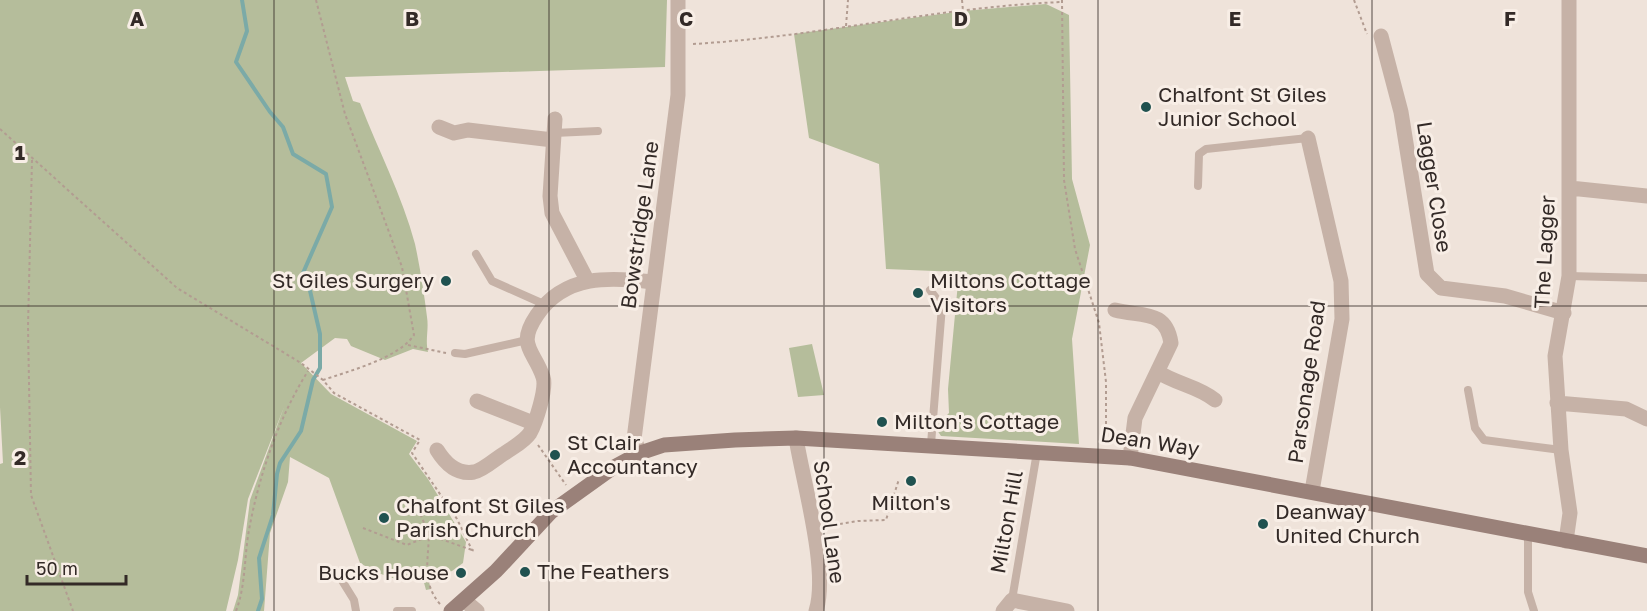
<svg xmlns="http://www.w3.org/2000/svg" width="1647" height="611" viewBox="0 0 1647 611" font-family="'Golos Text',sans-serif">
<rect width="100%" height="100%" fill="#efe3da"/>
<path fill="#b5bd9b" d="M0,0H667L665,67L345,77L353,101L360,103C378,150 402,195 415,244C420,267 424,293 427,317C429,330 425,339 428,352L413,349L385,360L351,346L347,339L335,338L301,363L331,394L417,441L409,454L428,479L466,542L463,563L452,571L428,579L431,589L426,590L423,579C400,584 380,575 360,563L329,478L290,457L288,482L270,533L264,611H233L238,595L250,500L284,407L248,499L238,560L226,611H0V464L3,463L0,407Z
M1046,4L1069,15L1072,179L1090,245L1072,339L1079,444L941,436L935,427L949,413L948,389L959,272L886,269L879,164L809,138L794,34L963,11Z
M812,344L824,395L798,397L789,348Z"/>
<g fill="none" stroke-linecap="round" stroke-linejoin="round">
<path stroke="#7baaa7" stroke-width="4" d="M242,0L247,31L236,62L270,112L283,127L293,154L326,174L332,207L303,273L308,282L320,334V368L313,380L301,431L280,463L277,474L273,515L259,558L262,599L258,611"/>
<path stroke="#b29c91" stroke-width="2" stroke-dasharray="3 3" stroke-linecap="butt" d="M316,0L345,114L402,267L414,335C399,358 349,371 323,380
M962,0L963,11
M1062,0L1064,180L1075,249L1099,323L1106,382V442
M1354,0L1367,34
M846,26L848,0
M693,44C817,37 938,7 1062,2
M0,129L177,288L301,363L323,380L334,393L420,440L412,453L457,519L472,550L476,551
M32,160L28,326L31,495L73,611
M408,345L446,353
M538,445L566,485
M410,507L411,504L418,508L429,535
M828,526L858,521L886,520L899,479
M363,528L407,545L429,536
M421,532L429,535
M440,604C422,583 428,562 429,535L472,550
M236,611C246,585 244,557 249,530C259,475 279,417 308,371"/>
<path stroke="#c6b2a7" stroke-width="8" d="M554,133L598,131
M1198,186L1199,154L1206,149L1308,138
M476,254L492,281L546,305
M1569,276L1647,278
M930,290L942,306L931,444
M455,353L465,354L527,340
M1468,390L1475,428L1484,440L1561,450
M1528,535V592L1534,611
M336,571L354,600L356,611
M1012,600L1037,452
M397,611H412"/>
<path stroke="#c6b2a7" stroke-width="15" d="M1381,36L1401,112L1427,274L1441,288L1505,296L1564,313
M555,119L550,196L552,213L587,280
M439,127L454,133L468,130L553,140
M1308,138L1341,281L1342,319L1312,491
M1570,188L1647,196
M1115,310C1141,317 1166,309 1171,343L1135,418L1130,458
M1158,372C1176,384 1198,386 1215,400
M477,401L533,423
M1557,403L1626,409L1647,419
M796,438C803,482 829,571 816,611
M437,450C445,463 457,475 474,472C484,470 496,458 505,453C513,447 524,442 530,433C536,422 547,388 543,377C534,350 516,346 537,315C565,274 610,277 653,282
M640,453L634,439L678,95V0
M1566,541L1570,513L1561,450L1555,356L1569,276V0
M465,601L477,611
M1003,611L1012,600L1067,611"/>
<path stroke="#9a8179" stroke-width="15" d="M451,611L496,571L551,512L614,467L640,453L664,445L735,440L796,438L1130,458L1647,556"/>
</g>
<path fill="none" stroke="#332a27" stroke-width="1.5" stroke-opacity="0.55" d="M274,0V611M549,0V611M824,0V611M1098,0V611M1372,0V611M0,306H1647"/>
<g fill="#205250" stroke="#f8eee6" stroke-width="2">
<circle cx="1146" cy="107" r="6"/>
<circle cx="446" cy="281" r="6"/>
<circle cx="918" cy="293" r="6"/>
<circle cx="882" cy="422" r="6"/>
<circle cx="555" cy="455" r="6"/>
<circle cx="911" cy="481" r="6"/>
<circle cx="384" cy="518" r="6"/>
<circle cx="1263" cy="524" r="6"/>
<circle cx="525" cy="572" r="6"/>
<circle cx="461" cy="573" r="6"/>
</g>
<g text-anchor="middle" stroke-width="6" stroke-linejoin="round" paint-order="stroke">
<g font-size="21" fill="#332a27" stroke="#f8eee6" text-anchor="start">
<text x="1158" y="102">Chalfont St Giles<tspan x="1158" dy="24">Junior School</tspan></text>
<text x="434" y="288" text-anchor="end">St Giles Surgery</text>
<text x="930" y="288">Miltons Cottage<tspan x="930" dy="24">Visitors</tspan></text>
<text x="894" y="429">Milton's Cottage</text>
<text x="567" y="450">St Clair<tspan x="567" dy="24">Accountancy</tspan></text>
<text x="911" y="510" text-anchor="middle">Milton's</text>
<text x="396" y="513">Chalfont St Giles<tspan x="396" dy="24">Parish Church</tspan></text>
<text x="1275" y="519">Deanway<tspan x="1275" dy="24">United Church</tspan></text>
<text x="537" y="579">The Feathers</text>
<text x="449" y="580" text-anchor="end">Bucks House</text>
</g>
<g font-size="21" fill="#332a27" stroke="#f8eee6">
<text transform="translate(1434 187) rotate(81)" y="7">Lagger Close</text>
<text transform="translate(640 225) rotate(-82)" y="7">Bowstridge Lane</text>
<text transform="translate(1545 252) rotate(-87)" y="7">The Lagger</text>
<text transform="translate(1307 382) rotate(-82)" y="7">Parsonage Road</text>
<text transform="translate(1150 442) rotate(9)" y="7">Dean Way</text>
<text transform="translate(829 522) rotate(82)" y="7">School Lane</text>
<text transform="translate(1007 522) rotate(-80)" y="7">Milton Hill</text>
</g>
</g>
<g font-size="20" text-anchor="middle" font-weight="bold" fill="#332a27" stroke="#f8eee6" stroke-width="6" stroke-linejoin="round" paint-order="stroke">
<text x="137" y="26">A</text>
<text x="412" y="26">B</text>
<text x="686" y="26">C</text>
<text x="961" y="26">D</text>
<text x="1235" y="26">E</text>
<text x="1510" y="26">F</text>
<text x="20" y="160">1</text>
<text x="20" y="465">2</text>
</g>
<path d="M27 575v9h99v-9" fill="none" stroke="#332a27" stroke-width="3"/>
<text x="36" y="575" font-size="18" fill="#332a27" stroke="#f8eee6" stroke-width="4.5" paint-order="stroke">50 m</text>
</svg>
